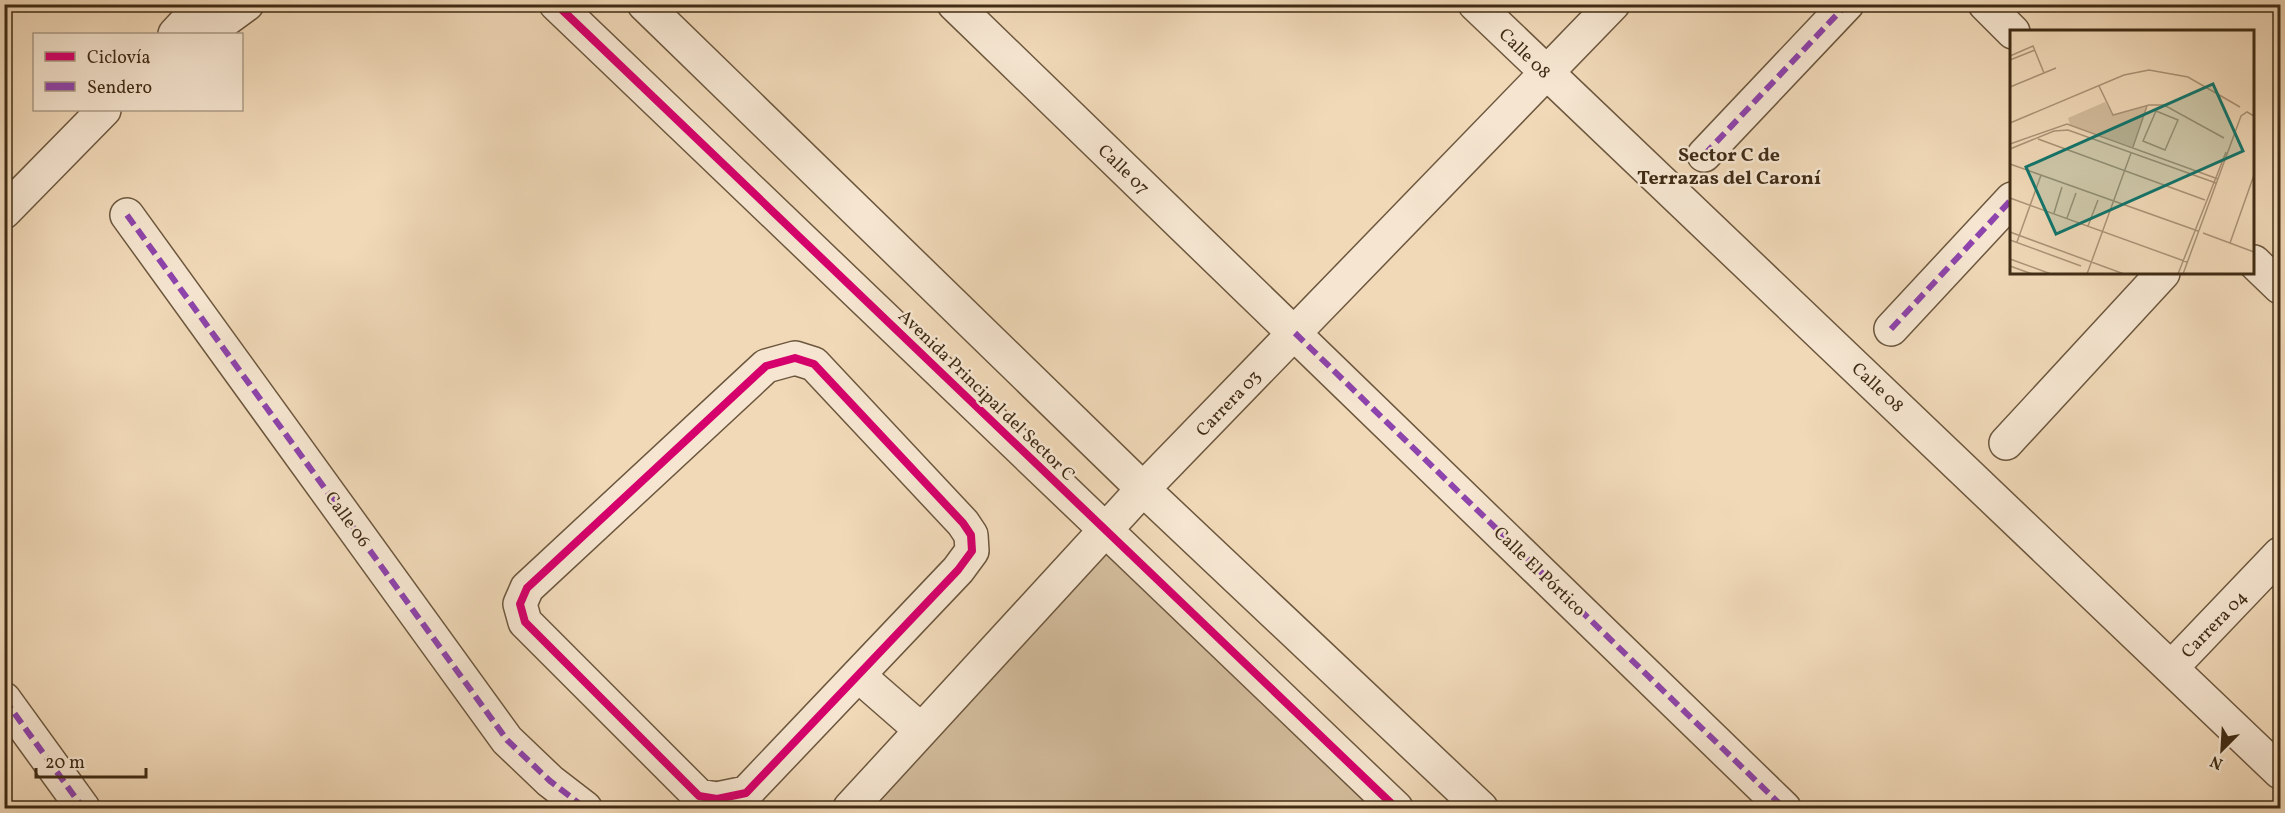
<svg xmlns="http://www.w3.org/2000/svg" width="2285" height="813" viewBox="0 0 2285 813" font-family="Vollkorn,serif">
<rect width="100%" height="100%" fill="#f1d9b8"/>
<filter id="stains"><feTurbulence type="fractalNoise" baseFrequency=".00333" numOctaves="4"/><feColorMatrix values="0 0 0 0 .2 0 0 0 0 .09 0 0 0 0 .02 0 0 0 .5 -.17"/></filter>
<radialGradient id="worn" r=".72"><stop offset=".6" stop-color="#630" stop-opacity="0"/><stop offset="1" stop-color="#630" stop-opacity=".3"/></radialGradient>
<path fill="#d3bc9c" stroke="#8a7458" stroke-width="1.5" d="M1106,530L1396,808H850Z"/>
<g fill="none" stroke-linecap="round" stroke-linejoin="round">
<g stroke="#6c573e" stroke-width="36">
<path id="minor" d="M556,4L1396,808
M644,4L1143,489L1481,808
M954,4L1784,808
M1475,4L2280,772
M1985,4L2013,32
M175,34L203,4
M206,34L247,4
M1704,155L1847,4
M4,212L104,110
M127,215L507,740L550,781L585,808
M2254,262L2280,287
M1891,329L2012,199
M795,358L814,364L963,523L971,535L972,551L958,570L746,793L717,799L699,796L525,622L520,604L527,588L766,366Z
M2006,443L2163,273
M2172,667L2280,554
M858,675L921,730
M4,699L83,808
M850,808L1143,489L1613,4"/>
</g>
<use href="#minor" stroke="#f6e6d1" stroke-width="33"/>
<path stroke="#8e44ad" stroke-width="6" stroke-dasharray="12 6" stroke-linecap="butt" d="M1704,155L1847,4
M127,215L507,740L550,781L585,808
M1891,329L2012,199
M1295,333L1784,808
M4,699L83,808"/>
<g stroke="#f6e6d1" stroke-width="11">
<path id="cycleway" d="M556,4L1396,808
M795,358L814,364L963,523L971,535L972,551L958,570L746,793L717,799L699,796L525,622L520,604L527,588L766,366Z"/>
</g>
<use href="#cycleway" stroke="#d6006c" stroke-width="8"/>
</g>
<g text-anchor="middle" stroke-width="5" stroke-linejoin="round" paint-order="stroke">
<g font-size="18" fill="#402c15" stroke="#f6e6d1">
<text transform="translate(1525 53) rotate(44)" y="6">Calle 08</text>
<text transform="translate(1124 169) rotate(44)" y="6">Calle 07</text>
<text transform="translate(1878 387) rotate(43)" y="6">Calle 08</text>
<text transform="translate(987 395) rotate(44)" y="6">Avenida Principal del Sector C</text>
<text transform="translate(1228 403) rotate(-46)" y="6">Carrera 03</text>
<text transform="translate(348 519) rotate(54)" y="6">Calle 06</text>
<text transform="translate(1540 571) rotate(44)" y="6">Calle El Pórtico</text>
<text transform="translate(2214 624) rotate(-46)" y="6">Carrera 04</text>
</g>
<g font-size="20" font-weight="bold" fill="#402c15" stroke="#f6e6d1">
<text x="1729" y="161">Sector C de<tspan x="1729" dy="23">Terrazas del Caroní</tspan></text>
</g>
</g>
<g transform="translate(2010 30)">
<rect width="244" height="244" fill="#f1d9b8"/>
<path d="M95,72L103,85L137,76L123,117L60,95L58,88Z" fill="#d3bc9c"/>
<path fill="none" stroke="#aa9477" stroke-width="1.5" d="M0,26L23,16L34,43M0,30L25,20M89,56L103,85L139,75H154L214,108M0,57L46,38M146,81L168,90L155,120L133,111ZM0,93L114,45L139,40L178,47L230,77M28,109L195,170M0,114L57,94L208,149M123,117L137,76M0,119L44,101L58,100L206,153M0,134L188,201M0,168L177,232M44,183L52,157M57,188L66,163M78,196L88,170M0,202L114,244M193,203L244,222M0,210L71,236M7,212L31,145M220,213L244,145M0,229L41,244M0,236L22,244M77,244L121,123M168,244L216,122M173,244L231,86L237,82L244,86"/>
<path fill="#0f766e" fill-opacity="0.15" stroke="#0f766e" stroke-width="3" d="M203,54L233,121L46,204L16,137Z"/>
<rect width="244" height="244" fill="none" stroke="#402c15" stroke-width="3"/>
</g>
<rect width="2285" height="813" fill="none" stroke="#f1d9b8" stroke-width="24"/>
<rect x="6" y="6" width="2273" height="801" fill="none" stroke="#402c15" stroke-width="3"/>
<rect x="12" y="12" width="2261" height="789" fill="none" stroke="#402c15" stroke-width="1.5"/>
<rect x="33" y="33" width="210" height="78" fill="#f6e6d1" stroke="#ad9c86" stroke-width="1.5"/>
<rect x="45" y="52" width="30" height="9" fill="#d6006c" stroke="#ad9c86" stroke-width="1.5"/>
<text x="87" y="63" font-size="18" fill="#402c15">Ciclovía</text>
<rect x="45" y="82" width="30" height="9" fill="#8e44ad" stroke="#ad9c86" stroke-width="1.5"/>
<text x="87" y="93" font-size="18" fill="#402c15">Sendero</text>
<g transform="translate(2222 750) rotate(204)" stroke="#f6e6d1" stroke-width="4.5" paint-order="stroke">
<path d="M0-4.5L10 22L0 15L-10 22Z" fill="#402c15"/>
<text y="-9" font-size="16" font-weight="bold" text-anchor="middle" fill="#402c15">N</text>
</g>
<path d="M36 768v9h110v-9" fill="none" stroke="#402c15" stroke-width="3"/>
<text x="45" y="768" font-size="18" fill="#402c15" stroke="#f6e6d1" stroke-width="4.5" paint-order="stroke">20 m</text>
<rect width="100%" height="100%" filter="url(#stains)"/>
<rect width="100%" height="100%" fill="url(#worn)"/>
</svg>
